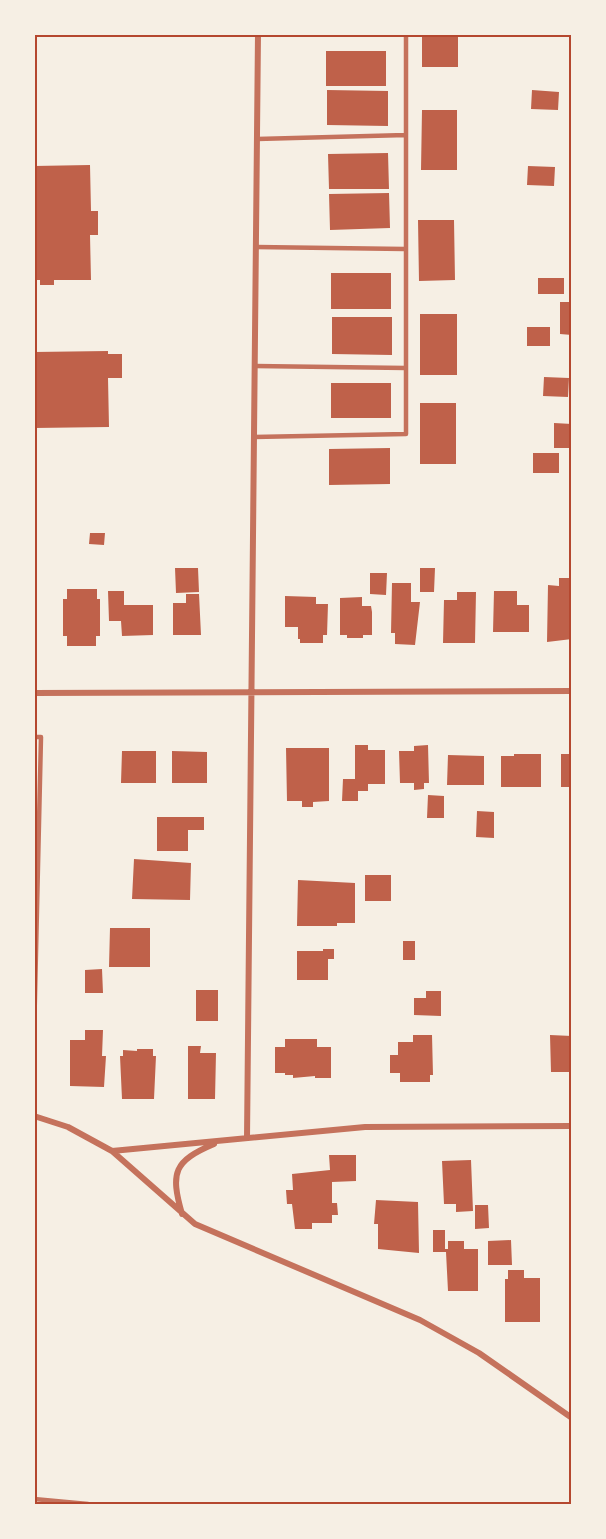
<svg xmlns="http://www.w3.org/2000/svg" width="606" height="1539" viewBox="0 0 606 1539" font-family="'Work Sans',sans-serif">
<rect width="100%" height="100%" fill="#f6efe4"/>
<path fill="#bf614a" d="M422,34H458V67H422Z
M326,51H386V86H326Z
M327,90L388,91V126L327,125Z
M532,90L559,92L558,110L531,109Z
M422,110H457V170H421Z
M388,153L389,189H329L328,154Z
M90,165L91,211H98V235H90L91,280H54V285H40V280H34V166Z
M528,166L555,167L554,186L527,185Z
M389,193L390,228L330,230L329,194Z
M418,220H454L455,280L419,281Z
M331,273H391V309H331Z
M538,278H564V294H538Z
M560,302H572V335L560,334Z
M420,314H457V375H420Z
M332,317H392V355L332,354Z
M527,327H550V346H527Z
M108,351V354H122V378H108L109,427L34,428V352Z
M544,377L569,378L568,397L543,396Z
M331,383H391V418H331Z
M420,403H456V464H420Z
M554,423L572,424V448H554Z
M390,448V484L329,485V449Z
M533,453H559V473H533Z
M90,533H105L104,545L89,544Z
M175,568H198L199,592L176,593Z
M420,568H435L434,592H420Z
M370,573H387L386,595L370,594Z
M559,578H572V639L547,642L548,585L559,586Z
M392,583H411V602H420L415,645L395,644V633H391Z
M67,589H97V599H100V636H96V646H67V636H63V599H67Z
M108,591H124V605H153V635L122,636L121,621H109Z
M494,591H517V605H529V632H493Z
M457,592H476L475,643H443L444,600H457Z
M186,594H199L201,635H173V603H186Z
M285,596L316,597V604H328L327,635H323V643H300V639H298V627H285Z
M362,597V606H371L372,612V635H363V638H347V635H340V598Z
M355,745H368V750H385V784H368V791H358V801H342L343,779H355Z
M428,745L429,783H424V789L414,790V783H400L399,751H414V746Z
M286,748H329V801L313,802V807H302V801H287Z
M122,751H156V783H121Z
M172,751L207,752V783H172Z
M514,754H541V787H501V756H514Z
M561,754H572V787H561Z
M448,755L484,756V785H447Z
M428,795L444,796V818H427Z
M477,811L494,812V838L476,837Z
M157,817H204V830H188V851H157Z
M134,859L191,863L190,900L132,899Z
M365,875H391V901H365Z
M298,880L355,883V923H337V926H297Z
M110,928H150V967H109Z
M403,941H415V960H403Z
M323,949H334V959H328V980H297V951H323Z
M102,969L103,993H85V970Z
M196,990H218V1021H196Z
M426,991H441V1016L414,1015V998H426Z
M85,1030H103L102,1056H106L104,1087L70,1086V1040H85Z
M413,1035H432L433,1075H430V1082H400V1073H390V1055H398V1042H413Z
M550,1035L572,1036V1072H551Z
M285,1039H317V1047H331V1078H315V1076L293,1078V1075H285V1073H275V1047H285Z
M188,1046H201L200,1053H216L215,1099H188Z
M137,1049H153V1056H156L154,1099H122L120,1056H123V1050L137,1051Z
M329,1155H356V1181L332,1182V1203H337L338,1215H332V1223H312V1229H295L292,1204H287L286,1190H293L292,1174L330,1170Z
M471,1160L473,1211L456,1212V1204H444L442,1161Z
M376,1200L418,1202L419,1253L378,1249V1224H374Z
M475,1205H488L489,1228L475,1229Z
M433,1230H445V1249H448V1241H464V1249H478V1291H448L446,1252H433Z
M511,1240L512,1265H488V1241Z
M508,1270H524V1278H540V1322H505V1279H508Z"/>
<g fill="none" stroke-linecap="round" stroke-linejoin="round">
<path stroke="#c5725c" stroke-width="4.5" d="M257,139L406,135
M256,247L405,249
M255,366L406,368
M254,437L406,434V34
M34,737H41L34,1038
M34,1499L88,1504"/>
<path stroke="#c5725c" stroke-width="6" d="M34,693L572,691
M34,1116L68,1127L112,1151L195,1224L420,1320L479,1353L572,1418
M247,1138L258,34
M112,1151L365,1127L572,1126
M182,1214C170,1172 174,1161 214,1144"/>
</g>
<rect width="606" height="1539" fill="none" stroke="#f6efe4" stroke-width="72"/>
<rect x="36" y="36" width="534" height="1467" fill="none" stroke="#b5482f" stroke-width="2"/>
</svg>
